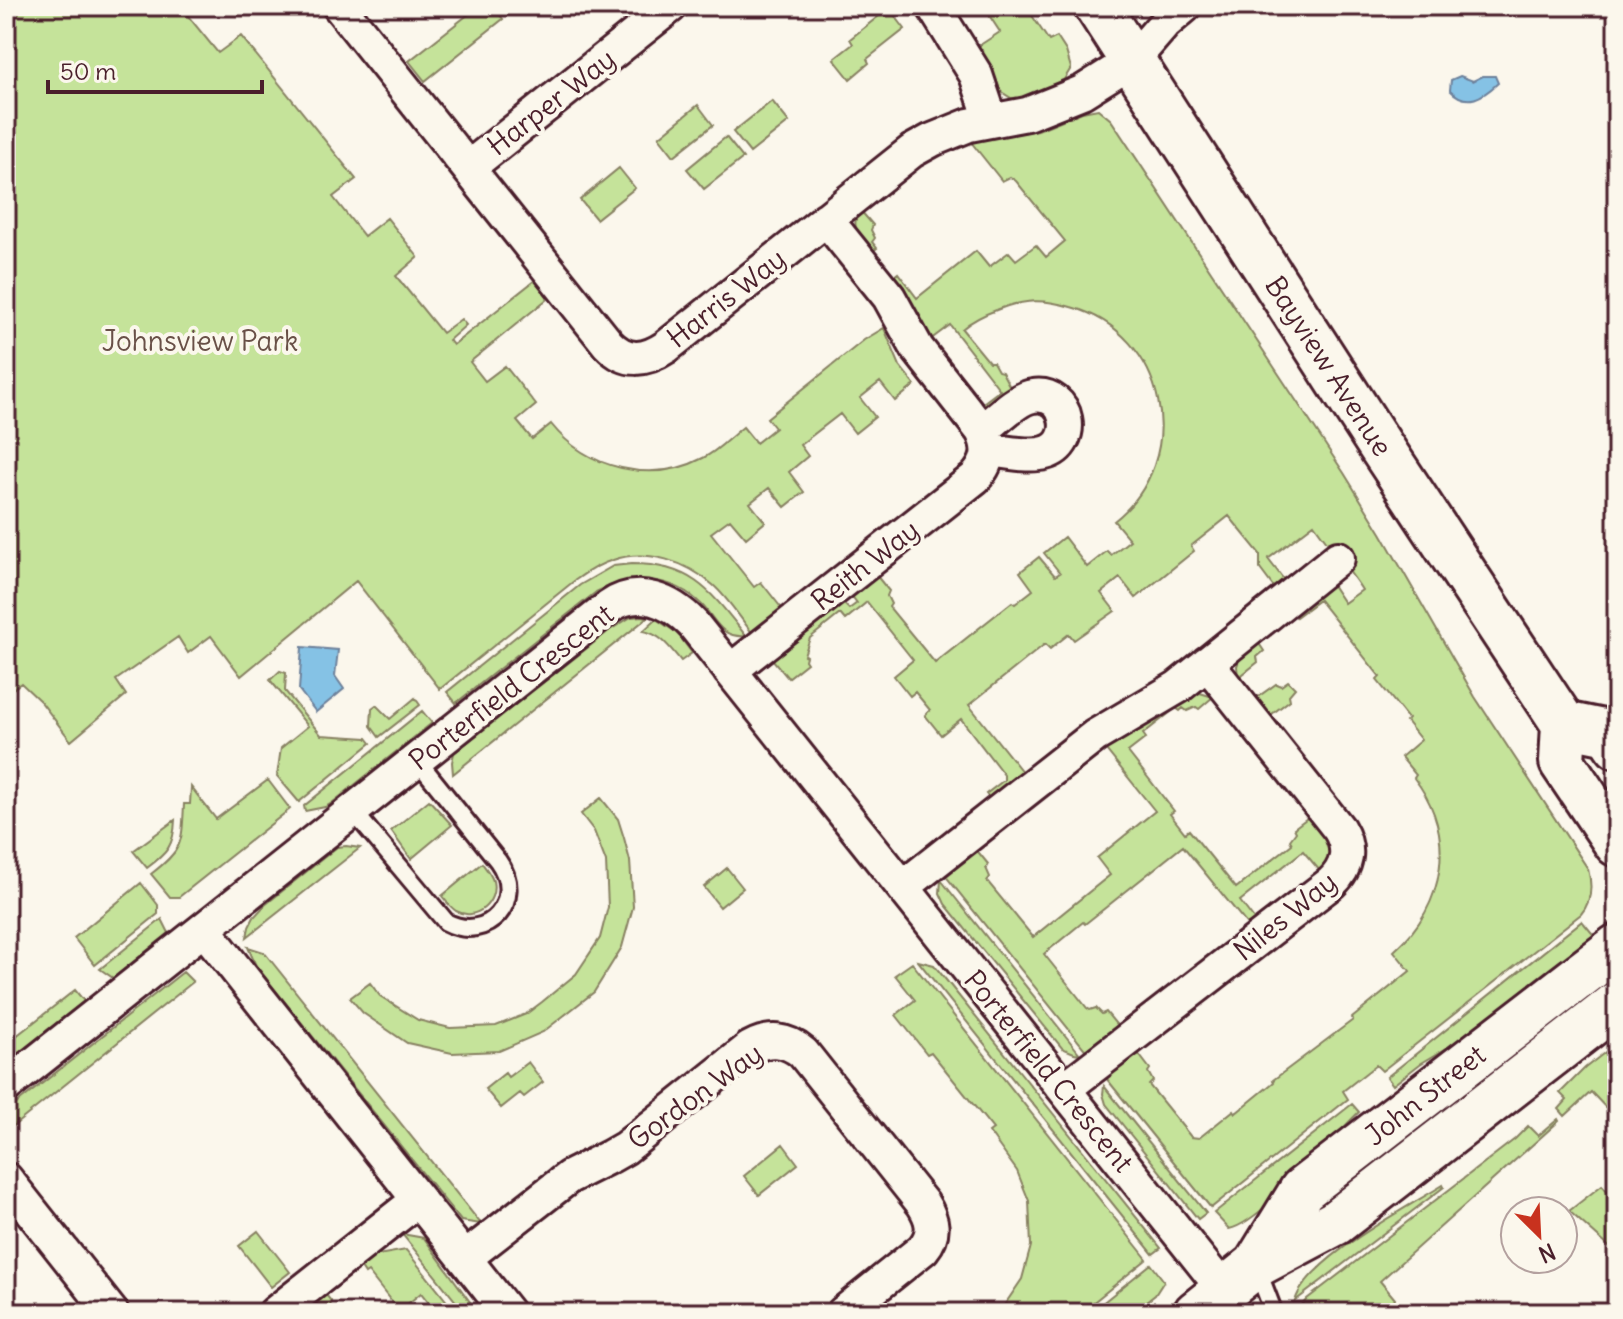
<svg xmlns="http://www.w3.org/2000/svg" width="1623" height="1319" viewBox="0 0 1623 1319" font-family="Delius,sans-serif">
<rect width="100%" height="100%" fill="#fbf7ec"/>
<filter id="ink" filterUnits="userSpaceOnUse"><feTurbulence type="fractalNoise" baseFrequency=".0125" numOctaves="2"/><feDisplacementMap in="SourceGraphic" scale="16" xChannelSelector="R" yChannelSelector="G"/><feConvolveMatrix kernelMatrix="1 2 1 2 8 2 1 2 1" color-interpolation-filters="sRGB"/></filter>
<g filter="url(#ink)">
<path fill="#c5e39a" stroke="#888162" stroke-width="2" d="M6,6H180L218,53L241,36L356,179L333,197L364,236L387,218L418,257L396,276L442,333L461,319L466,325L449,340L453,345L539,277L552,295L470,362L485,381L505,366L536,405L517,421L532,439L551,424C587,469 652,485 703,458C718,451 730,437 743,427L756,443L775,428L767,418L864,340L884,328L900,366L915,385L895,401L880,382L860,398L875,417L855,433L840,414L800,445L808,456L789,472L804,492L785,507L769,488L750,503L765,522L746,538L730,519L711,533L754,587L761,582L783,610L753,634C740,618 728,598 713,585C687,562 647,548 613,560C599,564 585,573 574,581L440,689L356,581L241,676L211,636L188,653L178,637L116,680L126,695L71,741L41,702L21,683L6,694Z
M479,6H493L503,19L425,81L409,61Z
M983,6H1029L1027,8L1049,41L1057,37L1066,51L1071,68L1062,83L1030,96L1018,99L1011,98L1000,91L977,47L1000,32Z
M889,8L905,29L867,59L869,63L850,79L834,59L853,44L850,39Z
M772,101L789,122L750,153L733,132Z
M698,105L713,125L674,156L659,137Z
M1098,109L1111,120L1344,473L1381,533L1475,697L1588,869C1592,884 1592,901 1581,914L1382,1071L1376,1065L1343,1091L1348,1099L1211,1208L1106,1078L1107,1076L1137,1052L1150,1069L1148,1072L1153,1081L1149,1085L1191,1137L1199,1138L1234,1110L1236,1113L1274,1082L1273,1080L1353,1020L1352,1018L1410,971L1394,951C1446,905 1457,834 1414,778L1416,775L1401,757L1421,740L1406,721L1408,719L1377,680L1380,677L1319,600L1296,617L1294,614L1258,642L1264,651L1257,657L1258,662L1238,678L1237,666L1241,655L1330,582L1344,603L1362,590C1347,567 1330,547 1314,524L1268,559L1285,581L1275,589L1260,569V554L1229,516L1191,546L1194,551L1136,598L1120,578L1101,593L1115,611L1074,640L1069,634L1050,649L1045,644L969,705L1023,773L990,799L986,794L1004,780V775L961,719L941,735L925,715L930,710L915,692L910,696L894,676L913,660L867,602L845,620L840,614L810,638L804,655L806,656L805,660L807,663L788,678L772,659L842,602L849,609L857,603L851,595L876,575L889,591L887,596L891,604L889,607L935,663L1012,602L1015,604L1033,590L1020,572L1039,557L1055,576L1060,573L1044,553L1064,537L1087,567L1107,551L1111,555L1130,540L1114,521C1193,459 1167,333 1071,307C1044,299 1026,299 999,309C985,314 973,319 962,329L989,362H993L998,371L1002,372L1012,391L989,405L979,406L1000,390L950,325L930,340L907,295L859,236C854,226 854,219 860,210L873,225L871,230L875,238L872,242L877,248L873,251L894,276L898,273L917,298L976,251L989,267L1009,252L1016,260L1036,245L1046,257L1065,241L1016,181L1010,177L1002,181L971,142L1038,130L1082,112Z
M726,137L743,158L704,189L687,169Z
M619,168L635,188L596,219L580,200Z
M632,564C693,564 711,592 746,636C720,638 717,621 702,605C673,575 631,573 596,592L456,703L447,692L580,585L613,566Z
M642,616L648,617L453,774L452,762L454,753L610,630L631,617Z
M656,619L677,633L692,653L681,661C670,648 661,634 643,631Z
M280,671L286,673L285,691L321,735L367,738L371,743L299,802L277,776L281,748L308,726L270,680Z
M1288,681L1295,688L1289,695L1290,700L1268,717L1255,699L1276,684L1281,686Z
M1200,693L1213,697L1199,709L1196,707L1187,711L1183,708L1180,711L1176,708L1143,734L1146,738L1128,752L1174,811L1170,814L1185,833L1189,830L1236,888L1292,844L1290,840L1296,832L1294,828L1310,816C1324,834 1341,850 1320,871L1303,851L1240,901L1256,922L1249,927L1183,846L1085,924L1083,922L1044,954L1087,1008L1090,1010L1096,1008L1102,1014L1106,1012L1120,1029L1087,1052L944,874L975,848L988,864L986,868L990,877L987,881L1033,937L1110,875L1097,858L1155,811L1103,746L1193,694Z
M415,698L420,705L379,737L371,726L372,708L376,705L390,719Z
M422,711L432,723L332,803L325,807L305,811L304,806Z
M268,780L290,809L179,897H170L151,874C183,849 182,844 184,804H190L191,787L216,819Z
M601,798L618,819L624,838L630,861L633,907L622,947L594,992L543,1032L499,1051L452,1053L407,1043L363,1013L350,998L370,983L380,996L418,1020L450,1028L496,1026L526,1014L542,1002L576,974L600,938L608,907L606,862L594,831L581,814Z
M429,800L452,825L411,859L391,831Z
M175,820C174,846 167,853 147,868L133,851Z
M346,846L360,848L247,937L249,927L254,917L265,905L337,847Z
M482,863C486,869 491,874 493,881C498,902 476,922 456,911C450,907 446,901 442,896Z
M727,868L743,888L720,907L704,887Z
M941,880L1080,1054L1074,1053L1062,1048L945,904L940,893Z
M141,883L158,905V914L95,965L74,938Z
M162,919L169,933L113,978L100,969Z
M1582,921L1597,939L1514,1008L1420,1064L1393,1085L1387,1077Z
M248,947L264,952L481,1224L461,1221L256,966Z
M918,961L934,965L1161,1248L1153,1254Z
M912,963L1147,1259L1080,1313H999L1022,1279L1031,1246L1029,1201L1017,1171L989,1132L993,1129L931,1052L927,1054L896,1015L915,1000L895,975Z
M183,972L193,982L6,1132V1112Z
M75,990L84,1001L6,1063V1044Z
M1617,1043V1104L1609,1111L1591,1092L1565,1116L1559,1109L1567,1100L1560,1093L1585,1068Z
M528,1062L543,1082L524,1097L520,1093L501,1108L485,1089L505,1073L508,1077Z
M1104,1086L1206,1213L1198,1219L1106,1104L1103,1094Z
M1352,1104L1359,1112C1331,1138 1262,1223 1229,1229L1214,1213Z
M1558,1119L1559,1121L1380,1281L1395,1299L1393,1303L1381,1313H1300L1302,1305L1307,1299L1515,1139L1528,1126L1538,1136Z
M783,1144L798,1164L759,1195L744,1176Z
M1443,1185L1444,1187L1295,1301C1308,1259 1405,1209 1443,1185Z
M1602,1185L1617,1202V1254L1569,1211Z
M258,1231L290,1272L271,1287L239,1246Z
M402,1234L424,1238L478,1313H465Z
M406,1250L456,1313H435L436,1312L421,1293L399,1311L368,1272L365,1274L361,1268L326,1295L331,1301L330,1308L324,1313H307L309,1306L315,1300L366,1260L378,1255Z
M1151,1264L1164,1281L1155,1295L1132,1313H1090Z"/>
<path fill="#85c2e5" stroke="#6d819b" stroke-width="2" d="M1460,76L1473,81L1483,76H1495L1498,83C1483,97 1467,108 1450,90L1451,80Z
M302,647L338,650L335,676L344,689L316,712L299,690Z"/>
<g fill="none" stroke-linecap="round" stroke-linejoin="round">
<g stroke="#4a1f2b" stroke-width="22">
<path id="lane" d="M353,811L446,922C488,944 526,900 498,861L417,760
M1256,1266L1274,1313"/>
</g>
<g stroke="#4a1f2b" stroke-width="38">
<path id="street" d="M339,6L608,344C626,363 645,361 666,347L912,151L932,140L969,125L1027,114L1082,92L1133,60L1165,23L1185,6
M933,6L976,75L991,120
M468,168L671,6
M982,431C995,421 1017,398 1033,396C1069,390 1079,444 1045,453C1030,457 1004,452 988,450
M730,671L975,478C989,463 991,449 982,431L917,348L889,297L826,219
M903,887L1095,736L1178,687L1338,558
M204,929L508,1313
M6,1086L609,607C638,586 671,601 693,624L1224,1290
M1064,1089L1331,883C1348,867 1351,849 1339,829L1207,663
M6,1179L112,1313
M465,1258L569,1177L611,1156L625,1148L750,1048C769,1037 787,1039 803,1053L923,1204C933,1220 936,1233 923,1249L843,1313
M275,1313L418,1200"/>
</g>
<g stroke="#4a1f2b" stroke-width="50">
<path id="secondary" d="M1097,6L1383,450L1564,724L1562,762L1617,844
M1564,724L1608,733L1617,746
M1256,1265L1302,1190L1617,947
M1196,1313L1256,1265L1335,1223L1617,1004"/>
</g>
<use href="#lane" stroke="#fbf7ec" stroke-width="16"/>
<use href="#street" stroke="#fbf7ec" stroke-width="32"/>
<use href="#secondary" stroke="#fbf7ec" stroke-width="44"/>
</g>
</g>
<g text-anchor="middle" stroke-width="8" stroke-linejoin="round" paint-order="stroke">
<g font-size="28" fill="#4a1f2b" stroke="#fbf7ec">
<text transform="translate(551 102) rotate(-38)" y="10">Harper Way</text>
<text transform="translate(726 298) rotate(-38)" y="10">Harris Way</text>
<text transform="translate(1329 366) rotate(57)" y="10">Bayview Avenue</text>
<text transform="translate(865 565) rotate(-38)" y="10">Reith Way</text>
<text transform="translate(511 687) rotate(-38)" y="10">Porterfield Crescent</text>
<text transform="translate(1285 916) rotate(-39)" y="10">Niles Way</text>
<text transform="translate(1049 1071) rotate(51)" y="10">Porterfield Crescent</text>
<text transform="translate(1425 1095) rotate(-38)" y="10">John Street</text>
<text transform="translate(695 1096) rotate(-36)" y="10">Gordon Way</text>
</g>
<g font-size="28" fill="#695047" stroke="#fbf7ec">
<text x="200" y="351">Johnsview Park</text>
</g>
</g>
<rect width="1623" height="1319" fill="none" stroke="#fbf7ec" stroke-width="32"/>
<rect x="16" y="16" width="1591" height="1287" fill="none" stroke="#4a1f2b" stroke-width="3" filter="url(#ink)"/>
<g transform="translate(1539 1235) rotate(156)"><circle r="38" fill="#fbf7ec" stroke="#b4a19f" stroke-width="2"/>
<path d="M0-6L14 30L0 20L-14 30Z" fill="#c8321e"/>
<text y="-12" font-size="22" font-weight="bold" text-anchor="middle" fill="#4a1f2b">N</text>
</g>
<path d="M48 80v12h214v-12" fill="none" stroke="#4a1f2b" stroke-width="4"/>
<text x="60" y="80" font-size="24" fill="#4a1f2b" stroke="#fbf7ec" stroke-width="6" paint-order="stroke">50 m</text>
</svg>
